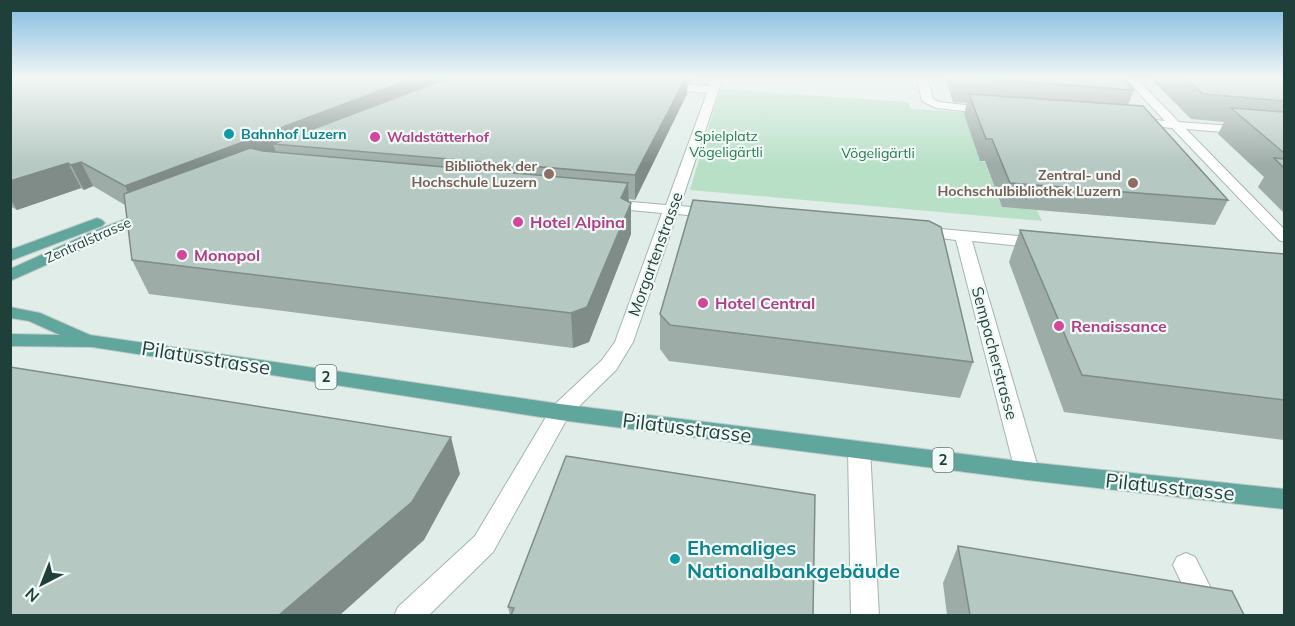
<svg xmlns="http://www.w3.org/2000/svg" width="1295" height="626" viewBox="0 0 1295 626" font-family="Mulish,sans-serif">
<rect width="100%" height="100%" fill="#e1ede9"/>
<path fill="#b8e0c7" d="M720,89L908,102L911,109L989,114L976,149L980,161L985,162L1002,207L1037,210L1042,221L690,190Z"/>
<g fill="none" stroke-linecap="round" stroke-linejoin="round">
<g stroke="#a3b5b1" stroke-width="2">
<path id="minor" d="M713,77H723L680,206L712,209L719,213L712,217L677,214L633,342L616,370L568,417L493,552L428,616H394L398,607L475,536L552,407L602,360L615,342L662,213L608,208L601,204L608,200L666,205L707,93L665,89L660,86L665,83L709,86Z
M917,77H927L933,99L939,102L990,108L996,111L990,114L936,108L922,101Z
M1124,77H1135L1179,122L1284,130V137L1186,129L1284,229V242L1279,240L1172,128L1133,124V120L1137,118L1165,121Z
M919,227L1041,238L1049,243L1041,248L972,241L1039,471L1035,477L1027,480L1019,477L1015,471L956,240L914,235L911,232Z
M859,441L867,443L870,449L879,616H851L848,449L851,443Z
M1186,553L1195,557L1225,616H1197L1173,565L1177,557Z"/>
</g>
<g stroke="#c0c9c8" stroke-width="2">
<path id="major" d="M149,210L154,211L156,214L154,217L10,281V269L94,231Z
M97,218L102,220L105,223L102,226L10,261V250Z
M10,307L40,313L90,335L560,404L1027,462L1284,489V509L1027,480L560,420L92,347L10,346V334L60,335L29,321L10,318Z"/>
</g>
<use href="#minor" fill="#fff" fill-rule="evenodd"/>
<use href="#major" fill="#61a69c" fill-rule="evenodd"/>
</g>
<path fill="#9daca7" d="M10,77H695L692,83L687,82V94L635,200L629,199V202L631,203V234L589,342L573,348L149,294L132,260L125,205L93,186L84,190L81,188L17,210L10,206Z
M945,77H1122L1134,90L1128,105L1228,200L1215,225L1002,207L985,161H980L964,114L967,103L953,102Z
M1149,77H1284V213L1258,187L1264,177L1218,134L1224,122L1191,119Z
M1020,230L1284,254V440L1064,412L1009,262Z
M660,314L973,362L960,398L669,361L660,349Z
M958,546L1244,615H947L943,583Z
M508,607L813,615H510Z"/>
<path fill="#7f8c88" d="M416,77H472L273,144L277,155L137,212L125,186Z
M686,77H688L687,94L635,200V175Z
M81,162L93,186L84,190L71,165Z
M68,163L81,188L17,210L10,198V181Z
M628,183L629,208L631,203V234L589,342L573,348L571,313Z
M451,437L460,474L424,540L340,615H279Z"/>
<path fill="#b6c8c2" stroke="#7f8c88" stroke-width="1.5" d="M10,77H416L125,186L81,162L71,165L68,163L10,181Z
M448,77H686L635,175L273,144L422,88Z
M959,77H1122L1134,90Z
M1184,77H1284V101L1203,94Z
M969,94L1143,106L1228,200L1010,183L992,139H986Z
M1231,108L1284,112V153Z
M250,148L263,151L628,183L621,198L631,203L587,307L571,313L132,260L124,194Z
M1274,158L1284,159V168Z
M693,200L929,221L941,227L973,362L670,325L660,314Z
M1020,230L1284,254V400L1082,375Z
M10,367L451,437L412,502L279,615H10Z
M566,456L815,495L813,615H511L514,608L508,607Z
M958,546L1232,591L1244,615H970Z"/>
<linearGradient id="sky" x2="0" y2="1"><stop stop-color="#80b9e1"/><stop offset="0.47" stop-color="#f2f7f5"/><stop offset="1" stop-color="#f2f7f5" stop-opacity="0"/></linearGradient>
<rect width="1295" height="165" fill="url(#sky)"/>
<g fill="#0f9aa8" stroke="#f1f9f6" stroke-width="2">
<circle cx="229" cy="134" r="6"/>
<circle cx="675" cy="559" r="6"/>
</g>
<g fill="#d1479c" stroke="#f1f9f6" stroke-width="2">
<circle cx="375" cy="137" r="6"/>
<circle cx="518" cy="222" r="6"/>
<circle cx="182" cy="255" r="6"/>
<circle cx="703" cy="303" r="6"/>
<circle cx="1059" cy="326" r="6"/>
</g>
<g fill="#8d6e63" stroke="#f1f9f6" stroke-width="2">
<circle cx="549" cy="174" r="6"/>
<circle cx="1133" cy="183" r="6"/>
</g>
<g text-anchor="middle" stroke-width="4.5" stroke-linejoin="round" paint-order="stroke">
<g font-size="14" font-weight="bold" fill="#0d838f" stroke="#f1f9f6" text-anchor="start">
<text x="241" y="139">Bahnhof Luzern</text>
</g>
<g font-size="14" fill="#267950" stroke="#f1f9f6">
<text x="726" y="141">Spielplatz<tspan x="726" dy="16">Vögeligärtli</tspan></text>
<text x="878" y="158">Vögeligärtli</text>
</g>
<g font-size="14" font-weight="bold" fill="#b23c85" stroke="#f1f9f6" text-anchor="start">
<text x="387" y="142">Waldstätterhof</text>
</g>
<g font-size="14" font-weight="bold" fill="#785e54" stroke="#f1f9f6" text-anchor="end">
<text x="537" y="171">Bibliothek der<tspan x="537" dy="16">Hochschule Luzern</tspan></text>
<text x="1121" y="180">Zentral- und<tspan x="1121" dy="16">Hochschulbibliothek Luzern</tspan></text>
</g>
<g font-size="14" fill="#1f3f3a" stroke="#f1f9f6">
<text transform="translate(88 240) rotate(-24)" y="5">Zentralstrasse</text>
</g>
<g fill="#f1f9f6" stroke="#5e7772" stroke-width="1.5">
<rect x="315.5" y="365" width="21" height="24" rx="4.5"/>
<rect x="932.5" y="448" width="21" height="24" rx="4.5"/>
</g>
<g font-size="15" font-weight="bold" fill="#1f3f3a">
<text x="326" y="382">2</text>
<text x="943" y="465">2</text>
</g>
<g font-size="16" font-weight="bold" fill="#b23c85" stroke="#f1f9f6" text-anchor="start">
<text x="530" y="228">Hotel Alpina</text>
<text x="194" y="261">Monopol</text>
<text x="715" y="309">Hotel Central</text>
<text x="1071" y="332">Renaissance</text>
</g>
<g font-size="16" fill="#1f3f3a" stroke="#f1f9f6">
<text transform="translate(655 254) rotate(-70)" y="6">Morgartenstrasse</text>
<text transform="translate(995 353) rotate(75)" y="6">Sempacherstrasse</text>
</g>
<g font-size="20" fill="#1f3f3a" stroke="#f1f9f6">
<text transform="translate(206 358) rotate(9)" y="7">Pilatusstrasse</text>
<text transform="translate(687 428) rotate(7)" y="7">Pilatusstrasse</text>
<text transform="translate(1170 487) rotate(6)" y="7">Pilatusstrasse</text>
</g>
<g font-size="20" font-weight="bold" fill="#0d838f" stroke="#f1f9f6" text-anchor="start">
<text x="687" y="555">Ehemaliges<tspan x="687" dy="23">Nationalbankgebäude</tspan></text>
</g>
</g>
<rect width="1295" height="626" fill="none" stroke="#1f3f3a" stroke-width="24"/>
<g transform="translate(42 584) rotate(222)" stroke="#f1f9f6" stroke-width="4.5" paint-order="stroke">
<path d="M0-4.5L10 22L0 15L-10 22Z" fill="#1f3f3a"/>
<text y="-9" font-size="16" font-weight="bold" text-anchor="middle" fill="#1f3f3a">N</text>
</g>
</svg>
